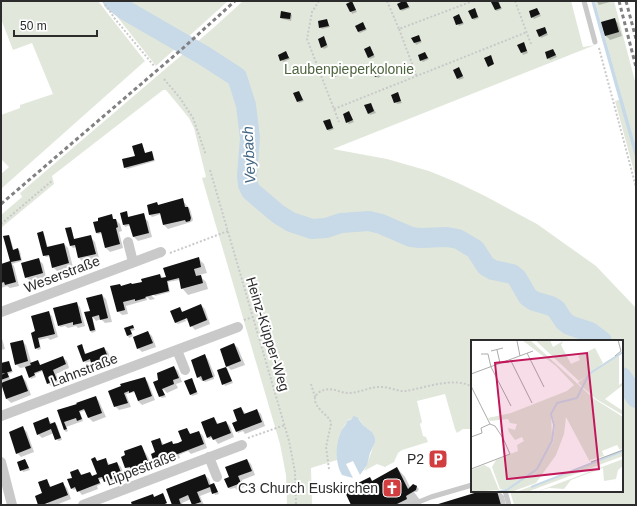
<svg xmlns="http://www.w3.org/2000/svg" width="637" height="506" viewBox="0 0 637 506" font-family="Helvetica,sans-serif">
<rect width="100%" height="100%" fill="#fff"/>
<path fill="#e1e8db" d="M1,1H98L145,61L1,189V174L9,167L2,160L1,161V115L20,108V105L53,94L32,43L13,50L1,19Z
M106,1H228L156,66L115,14Z
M243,1H571L583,47L595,45L333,149L387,159L429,171L456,182L485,196L537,224L596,266L636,308V394L622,372V341H606L597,333L589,329L572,325L567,321L553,304L533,296L529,292L519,276L510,270L499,268L490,264L480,248L463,236L444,231L417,233L409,231L391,221L371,216H356L321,224H311L287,215L257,191C257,195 258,200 259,203C264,216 301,232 314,233C318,233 322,231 326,231C338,229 350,226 362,226C385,227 399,240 420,242C432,243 444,238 456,243C471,249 474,263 487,271C495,276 505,273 513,278C520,283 519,293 525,299C532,305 540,303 547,307C557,312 559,323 568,328C579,334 588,331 598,341H472V429H463L457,433L455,429L445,394L417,401L422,422L420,424L423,436L426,437L428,442L402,450L398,453L394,462L385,467L377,464L364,471C366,467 373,449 373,445C374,441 372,436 372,432L363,425L359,419H352L348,420L343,428L339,441L337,460L311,468L312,505H287L286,475L280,444L202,178L206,177L194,128L189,118L166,90H163L52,176L54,184L1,228V215L22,197L20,193L211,30Z
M595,1H614L636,85V179L615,101L622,99Z
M622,381L636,402V505H514L510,491H622Z"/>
<path fill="#c8d9e7" d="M353,416L357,417L363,425L372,432L375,438V442L370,453L367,465L360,475L353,461L346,464L353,478L342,475C335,463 335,445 341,432C342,428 346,426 347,421L352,419Z"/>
<path fill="#0003" d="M406,1L410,8L402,11L401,10Z
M496,1L499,2L502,9L497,11L495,10Z
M600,1H610V2L599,5L597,2Z
M352,2L357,12L352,14L348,4Z
M475,9L479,18L474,20L473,19Z
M537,9L541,16L534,19L532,17Z
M290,14L292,15L291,21L283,19L281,18Z
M459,15L464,24L459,26L454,17Z
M614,19L618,23L622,36L610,40L606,36Z
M327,20L330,27L322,29L320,27Z
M363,23L367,30L360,33L358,32Z
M545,28L548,35L541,38L540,36Z
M418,36L422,42L416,45L413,38Z
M325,39L328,47L324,49L322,47Z
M524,43L528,53L523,55L519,45Z
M370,47L375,57L370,59L368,57Z
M553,50L557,57L550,60L548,58Z
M286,52L290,59L283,62L279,55Z
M425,53L429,59L423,62L421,60Z
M339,67L343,74L335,77L334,76Z
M380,69L383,75L378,78L376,76Z
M459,69L464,78L459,80L458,78Z
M299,92L304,101L299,103L298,101Z
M397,93L402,103L397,104L392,95Z
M371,104L376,113L370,115L369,113Z
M349,112L354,122L349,124L347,122Z
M329,120L334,129L329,131L328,130Z
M142,144L145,154L151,152L153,154L155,161L127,169L125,167L136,156Z
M182,200L190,209L193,220L191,222L168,229L164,225L161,214L152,217L150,215L148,206L157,203L159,206Z
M126,212L129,218L143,214L145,216V218H144L148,221L152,237L138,241L134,237L131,225L125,227L124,225Z
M112,216L114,220H116L120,224L122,231L119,232L123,248L110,252L106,248L102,233L98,234L96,233Z
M70,228L72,230L74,240L91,238L95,242L99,258L83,262L79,258L76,247L73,248L71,246L66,229Z
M43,233L44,234L48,248L64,244L68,248L73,267L57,271L53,267L50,256L46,257L44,255Z
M8,236L10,237L14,251L18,249L20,251L22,261L12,264L14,266L19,286L10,288L7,286L1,288V265L12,262L4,237Z
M198,258L204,264L207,273L199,275L206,282L208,289L188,295L182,288L179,280L168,282L170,292L155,296L153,294H150L155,299L150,300L146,296L147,300L126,306L128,314L122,315L118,311L120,285L122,287L143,283L160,275L164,279Z
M39,260L43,264L46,277L30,281L26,277Z
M102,295L106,299L112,322L105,323L101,319L96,321L92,316L96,331L92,333L90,331L91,311Z
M76,303L80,307L85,326L78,328L76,326L68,328L65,326L61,327L59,326Z
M201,305L205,309L210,324L195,330L184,317L186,321L178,324L176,323L172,311L180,308L182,312Z
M48,312L52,316L58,337L50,340L48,338L39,340L41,349L38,350L36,348L37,332Z
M133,326L135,330L131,331L133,336L129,338L125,329Z
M148,332L152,336L156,347L142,352L138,348Z
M1,335L5,349L1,350Z
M22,341L26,345L32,365L38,362L41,366L63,358L67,361L69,368L56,374L60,384L52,387L48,383L43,371L35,374L36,377L31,379L26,367L20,368L16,364Z
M234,344L238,348L245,365L231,370L227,366Z
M81,345L86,354L104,348L108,352L112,364L101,369L99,367L96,368L91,361L86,363L84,361Z
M204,356L208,359L215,376L214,377V379L205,382L204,381H202L198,377Z
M9,362L13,372L8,374L11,381L22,377L26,381L31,395L11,403L7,399L1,384L4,383L1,380V365Z
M174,367L178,371L182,382L176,384L178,388L167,393L162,388L166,397L162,398L160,396L158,381Z
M227,368L233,383L225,386L218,371Z
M144,378L148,382L155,400L142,405L138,401L135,392L126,394L131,407L119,410L115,406L123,386Z
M192,379L198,394L192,396L191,394Z
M95,397L99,401L106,417L93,422L89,418L86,410L80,412L83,421L66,427L68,431L66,432L64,430L59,411Z
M241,408L246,414L257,410L261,414L265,426L245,434L243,431L238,433L237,431Z
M47,418L52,424L55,423L57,425L62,440L58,441L54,433L42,438L38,434Z
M214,418L219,425L226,422L230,426L234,437L218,444L213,437L209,439L208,437Z
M23,428L27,432L34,452L21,457L17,453Z
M187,429L191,435L199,432L203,436L207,448L191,454L188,451L179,455L180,458L164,464L158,459L160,463L157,464L155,462V453L160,439L164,445L171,442L174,445L182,442Z
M142,447L148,457L153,468L136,474L132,468L128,469L126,468L125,456Z
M95,458L98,462L105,459L110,465L117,463L121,467L126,479L109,485L104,478L99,480L101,484L97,486L98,489L82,495L77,489L73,490L72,488L73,478L78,470L83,476L90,473L93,477L98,475Z
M25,460L30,470L23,472L18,462Z
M247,460L251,464L255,475L242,480L244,487L237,490L235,488L230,489L229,488L230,478Z
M397,468L405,477L410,487L416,486L419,489L417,492H414L420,500L414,505H352L369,478L373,482Z
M205,475L209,479L211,485L214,484L219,494L215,495L213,491L200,496L204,505H193L191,499L182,503L183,505H173L167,490Z
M46,480L52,488L63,484L67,488L71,499L56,505H49L46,502L47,505H39Z
M485,491H499L504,496L506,505H437Z"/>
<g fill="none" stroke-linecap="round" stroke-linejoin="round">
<path stroke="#c8d9e7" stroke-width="3.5" d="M593,1L636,154"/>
<path stroke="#c8d9e7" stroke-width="20" d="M113,1L125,10L203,55L237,77L246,105L250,138L247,176L248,185L251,191L278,214L291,222L312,229L326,228L341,223L369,221L381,224L411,237L420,238L447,237L458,239L475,249L486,266L493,270L512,274L517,278L528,297L534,301L551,306L556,309L564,321L569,325L590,332L602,341
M622,377L636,398"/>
</g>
<path fill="#131313" d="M352,1L356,10L350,12L346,4Z
M403,1H406L409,7L400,10L397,4Z
M493,1H498L501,8L495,10L491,2Z
M475,8L478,17L472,19L468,11Z
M537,8L540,14L531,18L529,11Z
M281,11L291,13L290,19L280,18Z
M459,14L463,23L456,25L453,17Z
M615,18L619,32L605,36L601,22Z
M327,19L329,26L319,28L318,21Z
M363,22L366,29L358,32L355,26Z
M545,27L547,33L539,37L536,30Z
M419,35L421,41L414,43L411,38Z
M324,36L327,45L321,48L318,39Z
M524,42L527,51L521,53L517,45Z
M370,46L374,55L368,58L364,49Z
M553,49L556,55L547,59L545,52Z
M286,51L289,58L280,61L278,55Z
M425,52L428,58L420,61L418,55Z
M491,55L494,64L488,67L484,58Z
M339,66L342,73L333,76L330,70Z
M459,67L463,76L457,79L453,70Z
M380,68L382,74L375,77L373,71Z
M299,91L303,100L297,102L293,93Z
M398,92L401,101L394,103L391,95Z
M371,103L374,111L368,114L364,105Z
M349,111L353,120L346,123L343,114Z
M330,119L333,128L327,130L323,121Z
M142,143L145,153L152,151L154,160L124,168L122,159L135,156L132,146Z
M183,198L185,207H188L191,218L190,221L186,222L185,220L163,225L160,213L149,215L147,205L157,202L158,205Z
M127,211L128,217L144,213L149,233L133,237L129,224L123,225L120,213Z
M112,214L113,219H116L118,227L116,228L120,244L105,248L101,232L96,233L93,222L98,221V218Z
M71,227L74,239L91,235L96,254L78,258L75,245L70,246L65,228Z
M43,231L47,247L64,243L69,263L52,268L49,255L43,256L37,233Z
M9,235L13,250L18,248L21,260L11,262L16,282L5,285L4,282L1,283V264L10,261L3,236Z
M199,257L201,267L194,269L196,276L201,275L203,283L181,289L179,278L167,281L169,291L145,297L146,298L135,301V299L123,302L125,310L117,312L110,286L120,284L121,286L131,283L132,284L142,282L141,279L160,274L161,278L166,277L163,268Z
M39,258L43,273L25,278L21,263Z
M102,294L108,318L100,320L99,315L92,317L95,330L90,331L84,312L90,311L86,298Z
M77,302L82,323L73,325V322L58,326L53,308Z
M201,304L207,320L190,327L187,318L175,323L170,311L180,307L182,312Z
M49,311L55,334L38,338L40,347L35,349L31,333L35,331L31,316Z
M133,325L134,328L130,329L132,334L127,336L124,328Z
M148,331L153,343L137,349L133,337Z
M23,340L28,361L15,365L10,343Z
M234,343L241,361L226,367L220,349Z
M82,344L85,354L104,347L109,360L92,367L90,359L83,362L77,346Z
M205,354L213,377L203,381L201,376L197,378L191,360Z
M63,356L66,364L53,370L57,380L47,384L42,370L34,373L35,375L29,378L25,367L31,365L30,363L38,360L40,365Z
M9,361L12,371L1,374V363Z
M174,366L179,378L173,380L174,384L162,389L165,395L159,397L153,382L158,380L157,373Z
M226,367L232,381L222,385L217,370Z
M7,372L9,377L1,380V375Z
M22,375L28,391L6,399L1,383Z
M145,377L152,396L138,401L134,391L129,393V391L124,393L128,403L114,407L108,391L121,386L120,384Z
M192,378L197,392L190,395L184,381Z
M96,396L102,413L88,418L84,409L79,411L82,419L77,421L76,418L64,422L67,429L64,430L57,410L77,404L76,403Z
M241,407L244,414L257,409L262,422L236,432L232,423L237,421L233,410Z
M48,417L50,424L55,422L61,438L55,440L51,429L37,435L33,423Z
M214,417L217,424L226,421L231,433L213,440L211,436L207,438L201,422Z
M23,426L31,448L16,454L9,432Z
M187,428L190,434L199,431L204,444L154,463L151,454L155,452L151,441L160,438L162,445L172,441L173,444L178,443L182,441L178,431Z
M141,445L142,446L149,464L132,471L130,467L125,468L121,457L125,455L124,451Z
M95,457L97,461L106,458L108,465L117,462L122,475L104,482L102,477L98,478L100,483L77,492L75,487L71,489L67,479L72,478L70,472L78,469L81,475L90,472L92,476L97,474L91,459Z
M25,459L29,468L20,471L17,462Z
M247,459L252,471L238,476L241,483L228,488L224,479L229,477L225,467Z
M397,467L408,489L413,484L417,486L416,490L406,496L407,499L395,505H351L344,490L370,477L372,481Z
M205,474L209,485L214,483L218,492L212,494L210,487L197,492L201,502L192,505L188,495L179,499L181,505H172L166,489Z
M47,479L50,487L63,482L68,495L42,505H38L35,496L42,493L38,482Z
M481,491H497L501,505H435Z
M163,493L167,503L163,505H132L131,502L153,494L154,497Z"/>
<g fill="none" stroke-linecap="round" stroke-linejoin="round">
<path stroke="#c9c9c9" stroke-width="2" stroke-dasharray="2 2" stroke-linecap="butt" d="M103,1L115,19L155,67
M319,1L312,12L307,39L339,122
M387,1L399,29L473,1
M515,1L531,44
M399,29L417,77
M599,48L636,187
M164,79L180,98L193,118L206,155
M334,109L527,32
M210,170L289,441L295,472L296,505
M1,224L53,180
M170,253L228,231
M244,320L253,317
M311,384L315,397
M248,438L285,425
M329,469L326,447L331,424L330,420C325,413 314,407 315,398C316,393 321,391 324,390C333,387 340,393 348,393C360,393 371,386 382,387C390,387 398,392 406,391C424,388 456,376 472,387"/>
<path stroke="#c9c9c9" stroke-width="5" d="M584,1L595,42
M505,491L509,505
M411,505L431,497L472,485"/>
<path stroke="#c9c9c9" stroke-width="10" d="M128,242L133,262
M1,312L161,252
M177,350L185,370
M1,416L238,327
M209,457L217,477
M1,462L12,505
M83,505L242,445"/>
<path stroke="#818181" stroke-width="3" stroke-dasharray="4 3" stroke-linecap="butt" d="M619,1L636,67
M626,1L636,39
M1,204L182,49L235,1"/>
</g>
<defs>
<g id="parking-square" transform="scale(1)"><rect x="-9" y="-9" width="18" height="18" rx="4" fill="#d23e40" stroke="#fff"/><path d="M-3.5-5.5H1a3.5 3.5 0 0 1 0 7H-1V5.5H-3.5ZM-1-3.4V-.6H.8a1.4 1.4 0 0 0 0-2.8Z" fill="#fff"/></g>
<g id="church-square" transform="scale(1)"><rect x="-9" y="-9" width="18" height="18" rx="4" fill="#d23e40" stroke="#fff"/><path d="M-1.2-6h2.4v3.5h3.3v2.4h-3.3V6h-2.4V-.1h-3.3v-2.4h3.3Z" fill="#fff"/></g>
</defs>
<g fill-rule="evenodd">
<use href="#parking-square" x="438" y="459"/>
<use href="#church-square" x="392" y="488"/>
</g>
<g text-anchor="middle" stroke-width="4" stroke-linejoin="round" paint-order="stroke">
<g font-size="14" fill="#4d633e" stroke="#fff">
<text x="349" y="74">Laubenpieperkolonie</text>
</g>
<g font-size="14" fill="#2c2c2c" stroke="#fff">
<text transform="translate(62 274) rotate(-21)" y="5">Weserstraße</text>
<text transform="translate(268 334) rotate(73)" y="5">Heinz-Küpper-Weg</text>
<text transform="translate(84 370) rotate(-21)" y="5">Lahnstraße</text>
<text transform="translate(141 468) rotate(-21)" y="5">Lippestraße</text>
</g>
<g font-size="14" fill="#2c2c2c" stroke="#fff" text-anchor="end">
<text x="424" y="464">P2</text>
<text x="378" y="493">C3 Church Euskirchen</text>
</g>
<g font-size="15" font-style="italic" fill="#436785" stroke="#fff">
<text transform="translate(249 155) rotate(-93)" y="5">Veybach</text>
</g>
</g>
<g transform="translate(471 340)">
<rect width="152" height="152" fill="#fff"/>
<path d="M51,0H59L122,58L152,77V108L149,110L146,105L131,111L133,116L119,120V122L95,77L93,94L85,115L65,143L40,152H30L31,150L36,151L66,129L82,102L84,85L81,74L86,64L80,72L81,101L66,128L36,150L29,149L21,127L25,120L47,111L46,105L53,101L51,97L44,100L38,92L37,88L44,90L46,84L39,83L37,79L19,81L17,78L40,73L96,51L103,45L85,26ZM64,0H79L82,7L92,1L90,5L100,24L109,20L107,16L124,8L132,23L108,41ZM151,12L148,16V45L152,42V45L134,59L152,71V75L125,59L107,43L120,31ZM152,112V116L56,152H45ZM152,119V126L147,130L145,139L133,141L132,128L100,140L93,149L78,148L65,152ZM13,125L19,128L28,150L0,152V130Z" fill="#e1e8db"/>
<path fill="none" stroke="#c8d9e7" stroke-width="2" d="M60,147L152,111M25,152L36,150L66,129L81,101L83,85L80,74L86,63L106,58L118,34L152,12"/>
<path fill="none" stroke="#ababab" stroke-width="1" d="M46,1L49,16M26,10L29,23M20,11L32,8M56,13L73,47M10,14H17L20,27L40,66M144,16L150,11L147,0M39,19L61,63M0,34L62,11M0,46L19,84L24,86L32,98L39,114L0,129M0,97L11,93L10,88L19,84M120,122L152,110"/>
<path fill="#c2185b" fill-opacity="0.15" stroke="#c2185b" stroke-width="2" d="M116,13L128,129L36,139L24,23Z"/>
<rect width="152" height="152" fill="none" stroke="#2c2c2c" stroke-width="2"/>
</g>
<rect width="637" height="506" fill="none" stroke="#2c2c2c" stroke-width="4"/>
<path d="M14 30v6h83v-6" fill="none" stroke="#2c2c2c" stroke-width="2"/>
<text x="20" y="30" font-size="12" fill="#2c2c2c" stroke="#ffffff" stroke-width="3" paint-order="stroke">50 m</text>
</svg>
